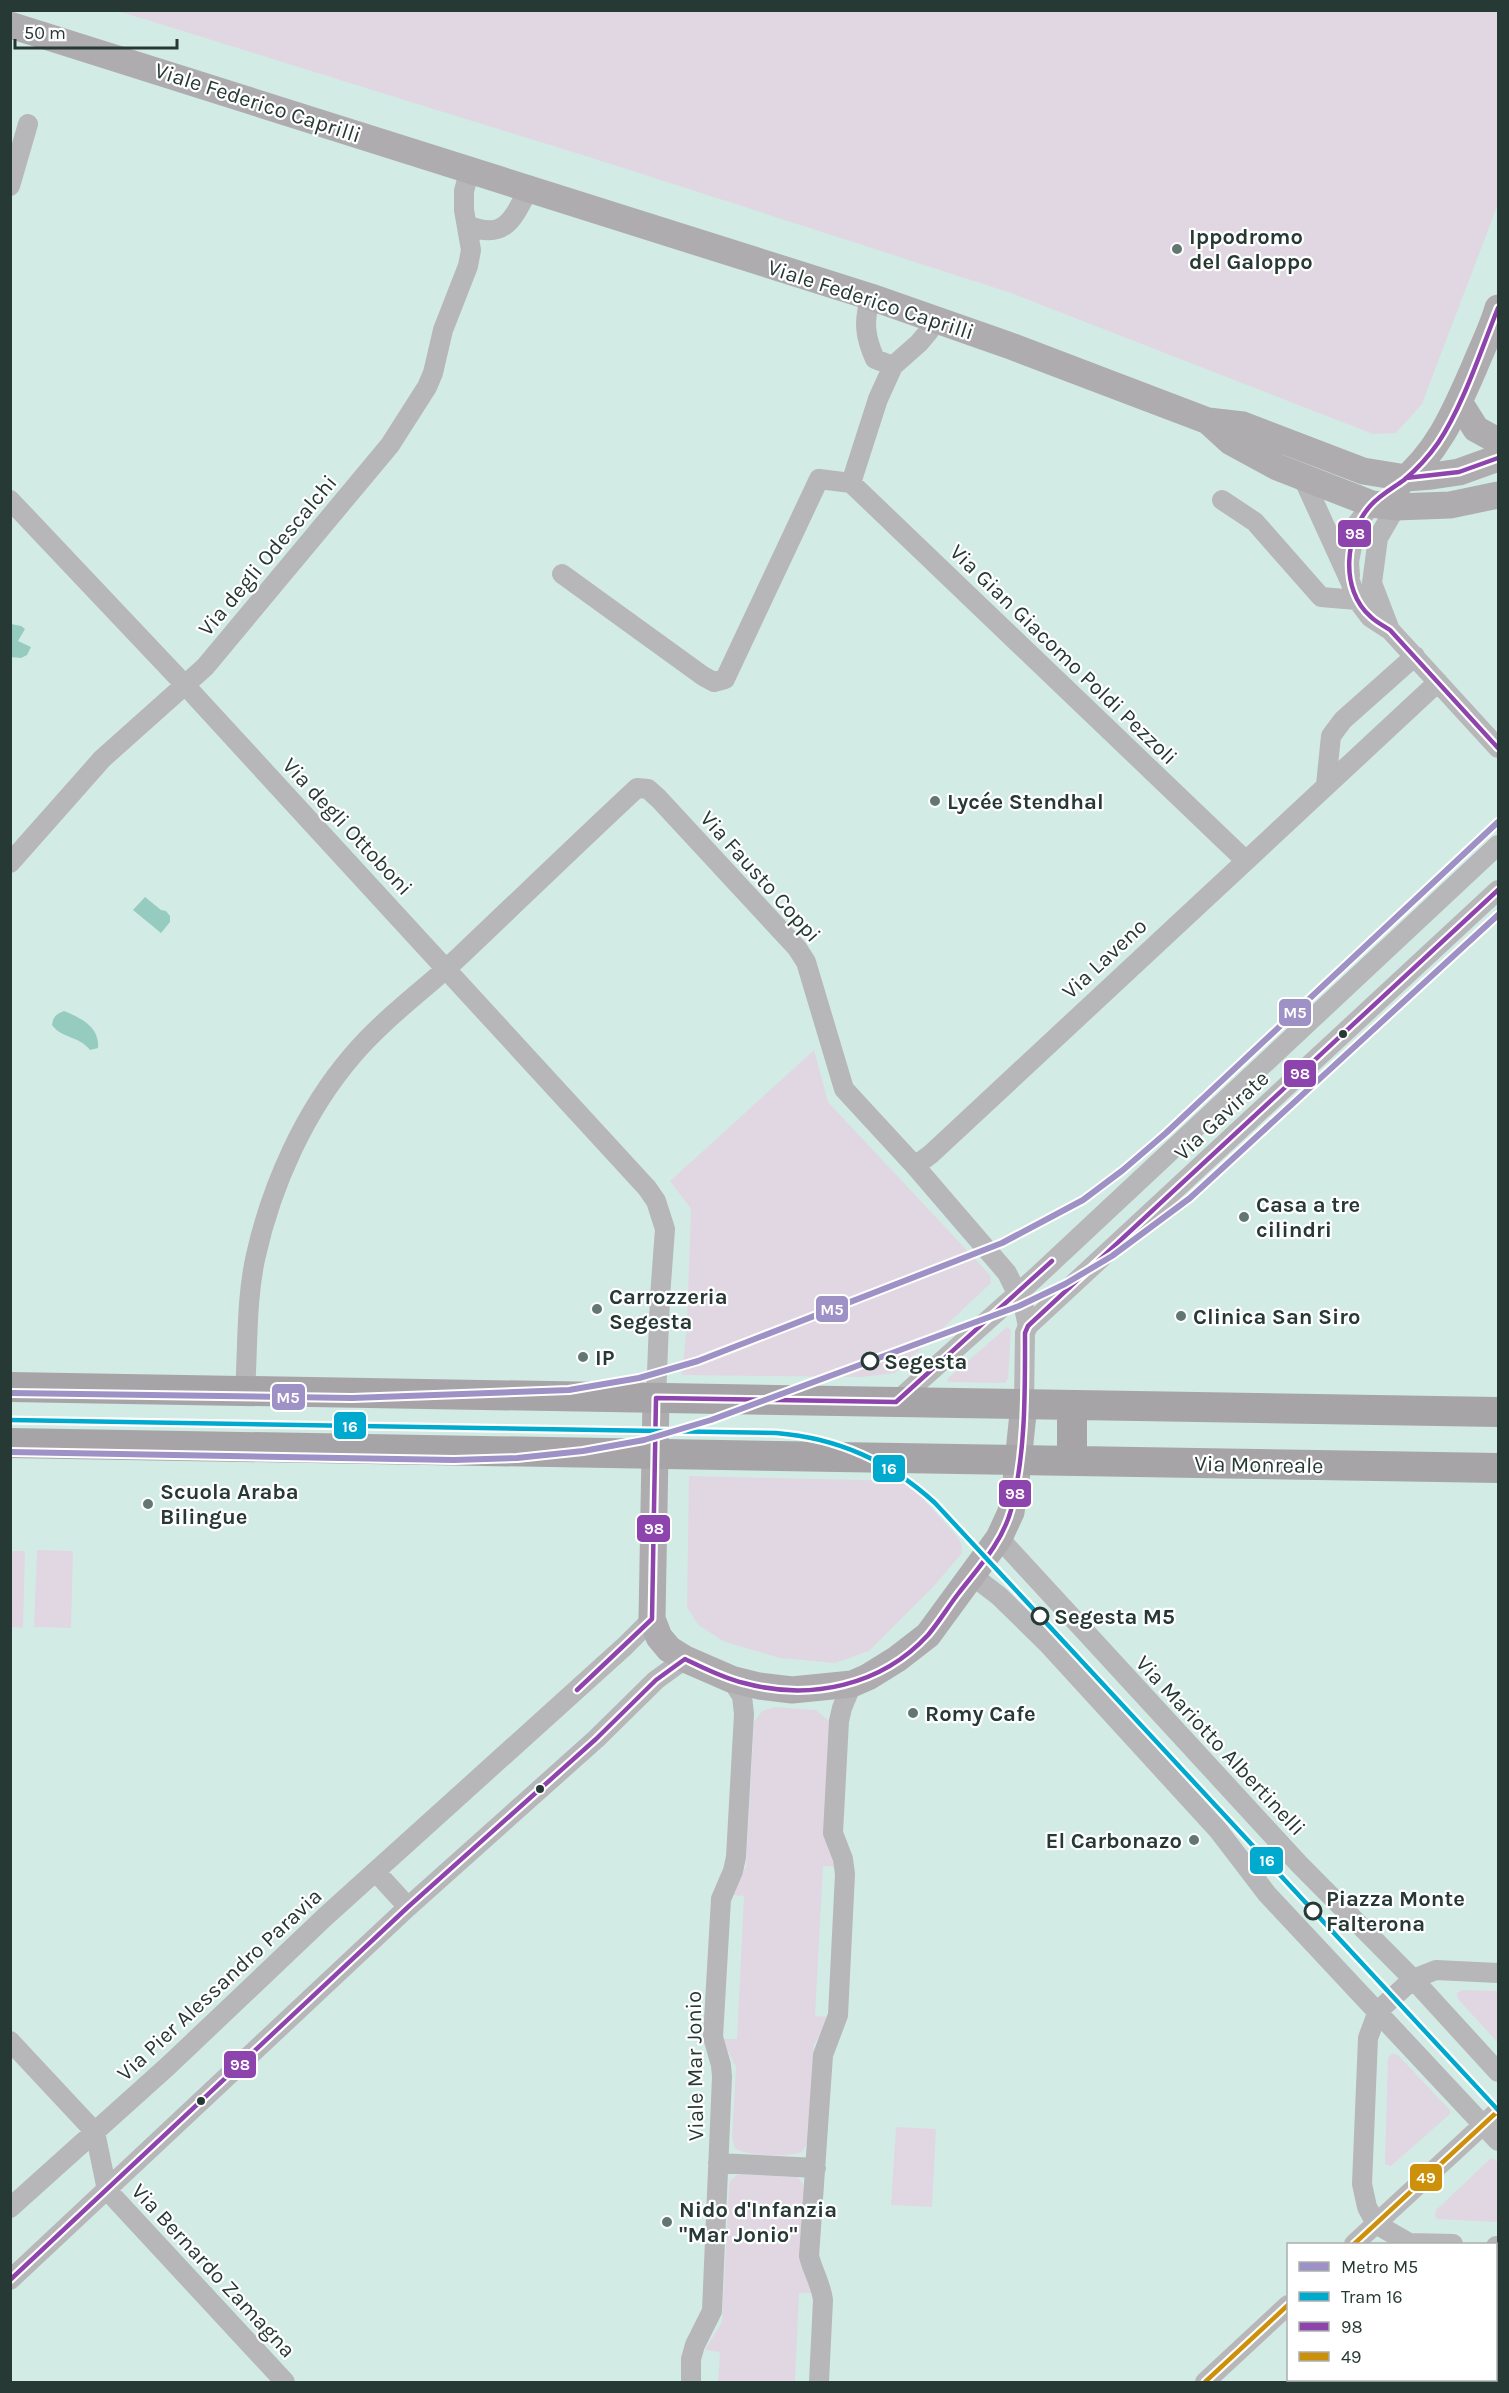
<svg xmlns="http://www.w3.org/2000/svg" width="1509" height="2393" viewBox="0 0 1509 2393" font-family="Karla,sans-serif">
<rect width="100%" height="100%" fill="#d3ebe5"/>
<path fill="#e1d7e3" d="M118,11H1498V204L1422,404L1396,433L1373,434L1011,293L611,164Z
M814,1050L828,1102L990,1275L991,1283L895,1373L862,1377L682,1375L687,1324L691,1209L670,1181Z
M1007,1327L1011,1330L1008,1379L1005,1383L948,1382L947,1379Z
M689,1476L907,1481L956,1535L961,1543L962,1553L934,1586L869,1651L835,1663L780,1658L725,1642L698,1625L687,1607Z
M37,1550L73,1551L71,1628L34,1627Z
M11,1551H25L23,1628L11,1627Z
M774,1707L816,1710L829,1721L838,1867L823,1866L815,2016L831,2017L814,2045L808,2141L803,2151C794,2158 744,2156 735,2148L732,2138L736,2067L722,2039H737L744,1896L729,1895L746,1867L754,1722L762,1711Z
M1462,1990L1498,1991V2043L1458,1999L1457,1993Z
M1392,2053L1398,2055L1450,2110V2114L1391,2166L1385,2164V2160L1388,2058Z
M896,2127L936,2129L932,2207L891,2205Z
M1491,2158L1498,2162V2222L1437,2219L1435,2216L1436,2210Z
M738,2174L797,2177L805,2186L815,2293H799L795,2382H718L720,2352L705,2350L722,2322L729,2187L730,2181Z"/>
<path fill="#95ccbf" d="M11,624L21,626L25,629L18,641L31,647L27,655L21,658L11,657Z
M145,897L161,910L166,911L170,916V922L161,933L133,910Z
M64,1011C81,1018 100,1027 98,1048L90,1050C79,1036 61,1038 52,1025C53,1017 56,1014 64,1011Z"/>
<g fill="none" stroke-linecap="round" stroke-linejoin="round">
<path stroke="#b7b6b8" stroke-width="20" d="M10,186L28,124
M467,225C505,241 513,219 529,188
M871,297C863,321 865,337 875,359L893,366
M1303,478L1350,581L1357,600L1370,617L1390,630L1498,748
M851,483L1245,860
M851,483L878,399L893,366L919,343L929,331L935,319
M10,500L185,685L647,1188L656,1201L665,1229L660,1297L656,1398
M1222,500L1255,522L1321,597L1357,600
M562,574L703,676L714,682L725,679L819,479L851,483
M1350,576L1349,562L1356,525L1372,504
M1390,630L1372,583L1378,538L1396,507
M1326,785L1331,736L1343,720L1415,656
M10,863L102,759L205,667L390,445L427,387L433,373L443,330L468,266L471,250L464,210V191L470,169
M915,1166L931,1154L1438,682
M1028,1326L1498,890
M245,1391C248,1346 246,1298 256,1255C272,1184 305,1111 352,1056C383,1019 424,990 459,957C518,901 577,844 637,788L648,789L659,799L797,948L806,962L844,1089L915,1166L1007,1273L1024,1308L1028,1326L1025,1333L1024,1404
M896,1402L1035,1278L1498,845
M999,1538L1299,1864L1413,1979L1498,2072
M973,1576L999,1596L1047,1643L1218,1830L1267,1894L1498,2141
M376,1872L408,1907
M10,2041L95,2132
M95,2132L107,2190
M718,2163L816,2168
M107,2190L285,2382
M10,2208L168,2066L326,1916L625,1646L652,1619
M1354,2244L1498,2111
M1453,2244L1409,2243L1376,2224L1367,2207L1362,2184L1368,2038L1378,2011L1413,1979L1436,1970L1498,1973
M1496,2246H1498
M10,2280L408,1907L596,1739L656,1680L685,1659
M691,2382V2359L695,2345L712,2311L722,2077L721,2065L713,2037L721,1899L733,1871L736,1857L744,1714L742,1696L731,1679
M819,2382L823,2300C821,2284 813,2272 809,2256L823,2055L838,2015L845,1874L843,1859L833,1833L839,1721L842,1708L852,1684
M1205,2382L1288,2305"/>
<path stroke="#aeacaf" stroke-width="27" d="M10,25L871,297L1008,345L1208,421L1243,425L1363,471L1406,478L1432,476L1459,472L1498,458
M1459,402L1476,429L1498,441
M1208,421L1231,442L1277,467L1372,504L1396,507L1450,505L1498,495
M1400,483C1438,453 1455,411 1474,368C1482,348 1492,329 1498,308
M656,1398L652,1619L659,1637L669,1649L685,1659L731,1679L759,1686L792,1690L852,1684L868,1677L897,1659L928,1635L999,1538L1011,1512L1016,1481L1024,1404"/>
<path stroke="#a7a4a8" stroke-width="30" d="M10,1387L1498,1412
M1072,1405V1461
M10,1443L1498,1468"/>
<g stroke="#fff" stroke-width="9">
<path id="bus-1" d="M1498,308C1481,350 1463,406 1438,443C1429,456 1417,469 1404,480C1393,488 1380,495 1371,505C1345,533 1339,590 1371,617C1376,622 1384,626 1390,630L1498,748
M1406,478L1459,472L1498,458
M577,1690L652,1619L656,1398L896,1402L1052,1261
M10,2280L408,1907L596,1739L656,1680L685,1659C704,1668 723,1678 744,1683C810,1701 881,1686 928,1635C939,1622 948,1607 958,1594C978,1568 1002,1543 1011,1510C1026,1453 1025,1391 1025,1333L1028,1326L1498,890"/>
</g>
<g stroke="#fff" stroke-width="9">
<path id="bus-2" d="M1354,2244L1498,2111
M1205,2382L1288,2305"/>
</g>
<use href="#bus-1" stroke="#8e44ad" stroke-width="4.5"/>
<use href="#bus-2" stroke="#cd900a" stroke-width="4.5"/>
<g stroke="#fff" stroke-width="9">
<path id="tram-1" d="M10,1420L776,1433C838,1438 889,1461 935,1503L1498,2110"/>
</g>
<use href="#tram-1" stroke="#00a9ce" stroke-width="4.5"/>
<g stroke="#fff" stroke-width="10">
<path id="metro-1" d="M10,1393L352,1398L569,1390L639,1378L698,1361L1002,1243L1083,1200L1123,1170L1166,1133L1498,822
M10,1452L454,1460L517,1458L583,1451L644,1440L711,1420L1019,1306L1065,1284L1112,1256L1190,1198L1498,915"/>
</g>
<use href="#metro-1" stroke="#9d91c5" stroke-width="6"/>
</g>
<g fill="#637772" stroke="#fff" stroke-width="2">
<circle cx="1177" cy="249" r="6"/>
<circle cx="935" cy="801" r="6"/>
<circle cx="1244" cy="1217" r="6"/>
<circle cx="597" cy="1309" r="6"/>
<circle cx="1181" cy="1316" r="6"/>
<circle cx="583" cy="1357" r="6"/>
<circle cx="148" cy="1504" r="6"/>
<circle cx="913" cy="1713" r="6"/>
<circle cx="1194" cy="1840" r="6"/>
<circle cx="667" cy="2222" r="6"/>
</g>
<g fill="#273934" stroke="#fff" stroke-width="2">
<circle cx="1343" cy="1034" r="5"/>
<circle cx="540" cy="1789" r="5"/>
<circle cx="201" cy="2101" r="5"/>
</g>
<g fill="#fff" stroke="#273934" stroke-width="3">
<circle cx="870" cy="1361" r="8"/>
<circle cx="1040" cy="1616" r="8"/>
<circle cx="1313" cy="1911" r="8"/>
</g>
<g text-anchor="middle" stroke-width="4.5" stroke-linejoin="round" paint-order="stroke">
<g font-size="22" fill="#273934" stroke="#fff">
<text transform="translate(258 102) rotate(18)" y="8">Viale Federico Caprilli</text>
<text transform="translate(871 299) rotate(18)" y="8">Viale Federico Caprilli</text>
<text transform="translate(267 555) rotate(-50)" y="8">Via degli Odescalchi</text>
<text transform="translate(1064 654) rotate(44)" y="8">Via Gian Giacomo Poldi Pezzoli</text>
<text transform="translate(348 826) rotate(47)" y="8">Via degli Ottoboni</text>
<text transform="translate(761 876) rotate(48)" y="8">Via Fausto Coppi</text>
<text transform="translate(1104 958) rotate(-43)" y="8">Via Laveno</text>
<text transform="translate(1221 1115) rotate(-43)" y="8">Via Gavirate</text>
<text transform="translate(1259 1464) rotate(1)" y="8">Via Monreale</text>
<text transform="translate(1221 1745) rotate(47)" y="8">Via Mariotto Albertinelli</text>
<text transform="translate(219 1984) rotate(-43)" y="8">Via Pier Alessandro Paravia</text>
<text transform="translate(694 2066) rotate(-91)" y="8">Viale Mar Jonio</text>
<text transform="translate(214 2270) rotate(47)" y="8">Via Bernardo Zamagna</text>
</g>
<g font-size="22" font-weight="bold" fill="#273934" stroke="#fff" text-anchor="start">
<text x="1189" y="244">Ippodromo<tspan x="1189" dy="25">del Galoppo</tspan></text>
<text x="947" y="809">Lycée Stendhal</text>
<text x="1256" y="1212">Casa a tre<tspan x="1256" dy="25">cilindri</tspan></text>
<text x="609" y="1304">Carrozzeria<tspan x="609" dy="25">Segesta</tspan></text>
<text x="1193" y="1324">Clinica San Siro</text>
<text x="595" y="1365">IP</text>
<text x="160" y="1499">Scuola Araba<tspan x="160" dy="25">Bilingue</tspan></text>
<text x="925" y="1721">Romy Cafe</text>
<text x="1182" y="1848" text-anchor="end">El Carbonazo</text>
<text x="679" y="2217">Nido d'Infanzia<tspan x="679" dy="25">"Mar Jonio"</tspan></text>
</g>
<g font-size="22" font-weight="bold" fill="#273934" stroke="#fff" text-anchor="start">
<text x="884" y="1369">Segesta</text>
<text x="1054" y="1624">Segesta M5</text>
<text x="1326" y="1906">Piazza Monte<tspan x="1326" dy="25">Falterona</tspan></text>
</g>
</g>
<g stroke="#fff" stroke-width="2">
<rect x="1337" y="519" width="35" height="29" rx="6" fill="#8e44ad"/>
<rect x="1278" y="998" width="34" height="29" rx="6" fill="#9d91c5"/>
<rect x="1283" y="1059" width="34" height="29" rx="6" fill="#8e44ad"/>
<rect x="815" y="1295" width="34" height="28" rx="6" fill="#9d91c5"/>
<rect x="271" y="1383" width="35" height="28" rx="6" fill="#9d91c5"/>
<rect x="333" y="1411" width="34" height="29" rx="6" fill="#00a9ce"/>
<rect x="872" y="1454" width="34" height="29" rx="6" fill="#00a9ce"/>
<rect x="998" y="1479" width="34" height="29" rx="6" fill="#8e44ad"/>
<rect x="636" y="1514" width="35" height="29" rx="6" fill="#8e44ad"/>
<rect x="1249" y="1846" width="35" height="29" rx="6" fill="#00a9ce"/>
<rect x="223" y="2050" width="34" height="29" rx="6" fill="#8e44ad"/>
<rect x="1409" y="2163" width="34" height="29" rx="6" fill="#cd900a"/>
</g>
<g font-size="16" text-anchor="middle" font-weight="bold" fill="#fff">
<text x="1355" y="539">98</text>
<text x="1295" y="1018">M5</text>
<text x="1300" y="1079">98</text>
<text x="832" y="1315">M5</text>
<text x="288" y="1403">M5</text>
<text x="350" y="1432">16</text>
<text x="889" y="1474">16</text>
<text x="1015" y="1499">98</text>
<text x="654" y="1534">98</text>
<text x="1267" y="1866">16</text>
<text x="240" y="2070">98</text>
<text x="1426" y="2183">49</text>
</g>
<rect width="1509" height="2393" fill="none" stroke="#273934" stroke-width="24"/>
<rect x="1287" y="2243" width="210" height="138" fill="#ffffff" stroke="#a9b0ae" stroke-width="1.5"/>
<rect x="1299" y="2262" width="30" height="9" fill="#9d91c5" stroke="#a9b0ae" stroke-width="1.5"/>
<text x="1341" y="2273" font-size="18" fill="#273934">Metro M5</text>
<rect x="1299" y="2292" width="30" height="9" fill="#00a9ce" stroke="#a9b0ae" stroke-width="1.5"/>
<text x="1341" y="2303" font-size="18" fill="#273934">Tram 16</text>
<rect x="1299" y="2322" width="30" height="9" fill="#8e44ad" stroke="#a9b0ae" stroke-width="1.5"/>
<text x="1341" y="2333" font-size="18" fill="#273934">98</text>
<rect x="1299" y="2352" width="30" height="9" fill="#cd900a" stroke="#a9b0ae" stroke-width="1.5"/>
<text x="1341" y="2363" font-size="18" fill="#273934">49</text>
<path d="M15 39v9h162v-9" fill="none" stroke="#273934" stroke-width="3"/>
<text x="24" y="39" font-size="18" fill="#273934" stroke="#ffffff" stroke-width="4.5" paint-order="stroke">50 m</text>
</svg>
